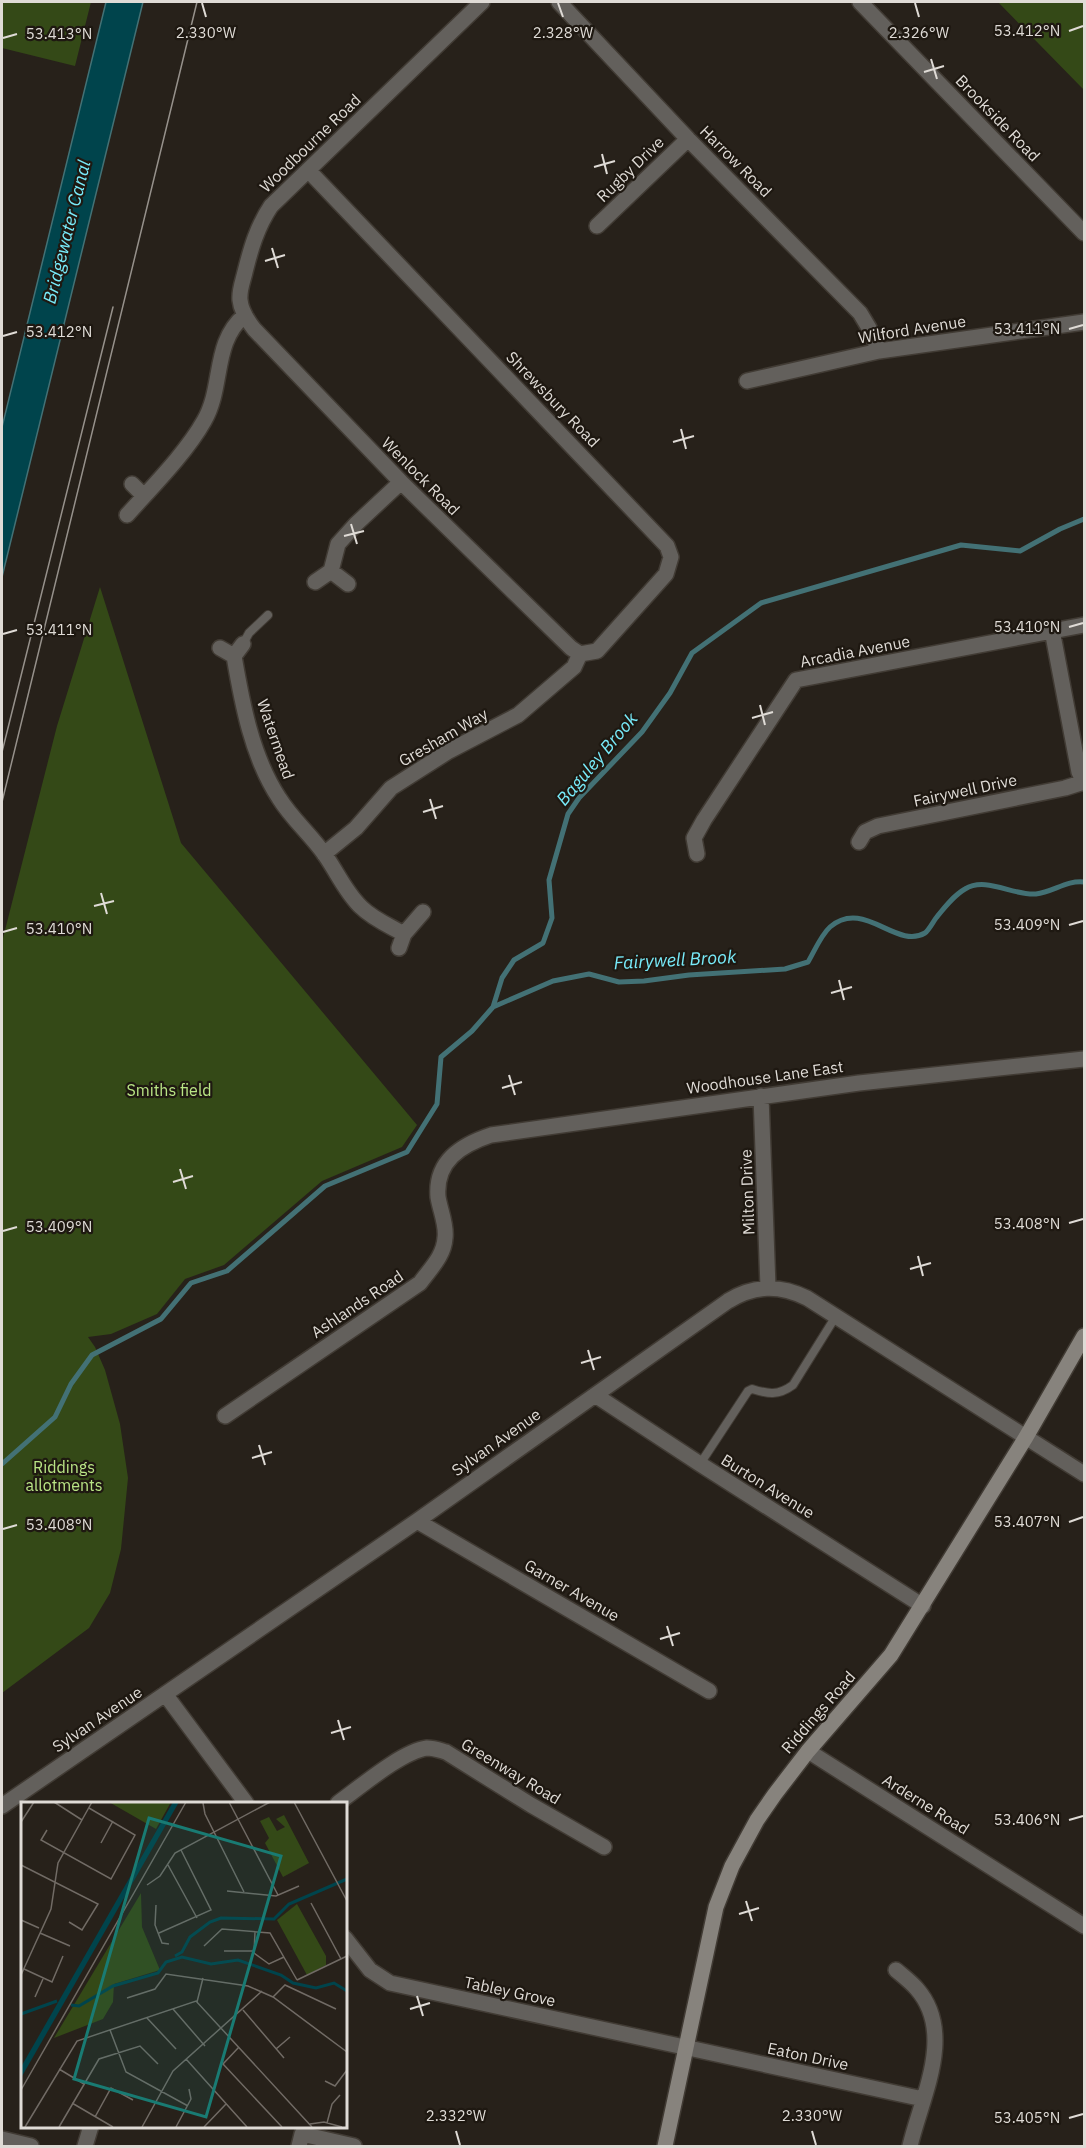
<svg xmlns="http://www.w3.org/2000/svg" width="1086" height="2148" viewBox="0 0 1086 2148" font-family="'IBM Plex Sans',sans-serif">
<rect width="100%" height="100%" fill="#27211a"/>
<path fill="#344917" d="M2,2H91L75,66L2,48Z
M998,2H1084V90Z
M100,587L181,843L417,1125L402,1147L322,1181L224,1265L185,1279L157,1314L111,1334L88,1337L95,1347L105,1370L120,1424L128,1478L121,1549L110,1593L89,1628L2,1693V942L57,726Z"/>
<path fill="#00444c" stroke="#437175" stroke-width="1.5" d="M106,2H143L2,577V427Z"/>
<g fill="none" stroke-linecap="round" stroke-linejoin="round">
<path stroke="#437175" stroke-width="5" d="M493,1007L502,978L514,960L543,943L552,918L549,880L568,814L579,798L642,732L670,693L692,653L761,603L961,545L1020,551L1060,529L1084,519
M2,1464L55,1417L71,1384L92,1355L161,1319L191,1283L227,1271L325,1186L407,1152L437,1104L441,1057L472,1031L493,1007L553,981L589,974L619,982L644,981L689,975L785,969L808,962C814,952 821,935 830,927C864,898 896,950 925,933C929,930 933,922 936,918C944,908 953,896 965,889C986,876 1013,896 1036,894C1053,892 1067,880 1084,882"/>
<g stroke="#413b34" stroke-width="10">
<path id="lane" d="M243,644L249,633L268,615
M700,1464L748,1391L752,1389C768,1394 778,1396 793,1385L836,1316"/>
</g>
<g stroke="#413b34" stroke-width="18">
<path id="street" d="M482,2L271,206C257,227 251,248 245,272C243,281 239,290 240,300C241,311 247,320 254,329L401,482L571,648L580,654
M559,2L688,139L860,313L869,328L879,351
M860,2L1084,233
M308,170L667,546L671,557L666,574L597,651L580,654
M597,226L688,139
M747,381L879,351L1084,322
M132,484L144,496
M127,515C152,487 186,453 204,421C224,387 212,342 245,315
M331,571L348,584
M315,582L331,571L338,544L356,524L401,482
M1052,630L1079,772L1084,783
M243,644L234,656C242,703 252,757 279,798C292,819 311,835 325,855C337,872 346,893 361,907C373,919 390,926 404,934L423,912
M220,648L234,656
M859,842L865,832L878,826L1065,788L1084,782
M324,854L356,828L391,788L449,751L518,715L574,667L580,654
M697,854L694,838L704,820L796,680L1084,625
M399,948L404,934
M761,1096L768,1287
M595,1395L700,1464L923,1606
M225,1416L420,1283C430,1269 444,1256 445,1238C447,1225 440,1210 438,1197C435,1161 461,1145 491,1135L859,1083L1084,1059
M417,1521L709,1691
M165,1694L246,1803
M808,1751L1084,1926
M338,1803C359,1788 402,1751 427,1748C434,1748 439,1750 446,1752L531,1805L604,1847
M2,1806L417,1521L728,1301C754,1285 779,1284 807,1298L1084,1474
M345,1938L370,1970L390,1983L923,2099
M896,1970C903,1976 911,1982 917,1989C956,2034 921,2098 910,2146
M2,2139L31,2146
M85,2146L91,2126
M299,2146L302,2134L354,2146"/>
</g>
<g stroke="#413b34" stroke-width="18">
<path id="secondary" d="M665,2146L716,1907L732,1866L757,1820L775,1794L808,1751L891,1655L1026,1437L1084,1336"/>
</g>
<use href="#lane" stroke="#63605c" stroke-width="8"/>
<use href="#street" stroke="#63605c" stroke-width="15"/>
<use href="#secondary" stroke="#87837d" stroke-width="15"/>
<path stroke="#96918b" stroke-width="1.5" d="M2,752L113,307
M2,802L197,2"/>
</g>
<path fill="none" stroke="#dfdbd6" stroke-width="2" d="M202,3L206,17M558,3L563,17M915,3L919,17M1069,31L1083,26M3,38L17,34M931,59L937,79M924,72L944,66M602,154L607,174M594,167L615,161M272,248L278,268M265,261L285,255M1069,329L1083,325M3,336L17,332M681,429L686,449M673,442L694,436M351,524L357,544M344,536L364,531M1069,627L1083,623M3,634L17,630M760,705L765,725M752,718L773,712M430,799L436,819M423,812L443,806M101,893L107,914M94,906L114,901M1069,925L1083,921M3,932L17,928M839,980L844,1000M831,993L852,987M509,1075L515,1095M502,1088L522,1082M180,1169L186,1189M173,1182L193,1176M1069,1223L1083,1219M3,1231L17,1227M918,1256L923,1276M910,1269L931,1263M588,1350L594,1370M581,1363L601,1357M259,1445L265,1465M252,1458L272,1452M1069,1522L1083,1517M3,1529L17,1525M667,1626L673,1646M660,1639L680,1633M338,1720L344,1740M331,1733L351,1727M1069,1820L1083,1816M746,1901L752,1921M739,1914L759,1908M417,1996L423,2016M410,2009L430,2003M1069,2118L1083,2114M456,2131L460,2145M812,2131L816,2145"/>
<g text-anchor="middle" stroke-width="4.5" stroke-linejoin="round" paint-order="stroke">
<g font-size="16" fill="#dfdbd6" stroke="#1e1811">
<text transform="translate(998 118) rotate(46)" y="6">Brookside Road</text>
<text transform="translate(310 143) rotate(-44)" y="6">Woodbourne Road</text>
<text transform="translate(736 161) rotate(45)" y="6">Harrow Road</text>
<text transform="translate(630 169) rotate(-44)" y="6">Rugby Drive</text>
<text transform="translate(912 329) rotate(-9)" y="6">Wilford Avenue</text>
<text transform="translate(553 399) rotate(46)" y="6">Shrewsbury Road</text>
<text transform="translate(421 476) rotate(45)" y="6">Wenlock Road</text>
<text transform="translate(855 651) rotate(-11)" y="6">Arcadia Avenue</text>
<text transform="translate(443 737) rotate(-30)" y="6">Gresham Way</text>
<text transform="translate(276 739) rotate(71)" y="6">Watermead</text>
<text transform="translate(965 790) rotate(-12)" y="6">Fairywell Drive</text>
<text transform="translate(765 1077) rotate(-8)" y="6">Woodhouse Lane East</text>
<text transform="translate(747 1192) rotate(-92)" y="6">Milton Drive</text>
<text transform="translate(357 1304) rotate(-34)" y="6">Ashlands Road</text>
<text transform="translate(496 1442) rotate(-35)" y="6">Sylvan Avenue</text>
<text transform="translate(768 1486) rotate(32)" y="6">Burton Avenue</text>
<text transform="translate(572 1590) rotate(30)" y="6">Garner Avenue</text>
<text transform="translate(818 1712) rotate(-49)" y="6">Riddings Road</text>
<text transform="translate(97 1719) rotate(-34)" y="6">Sylvan Avenue</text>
<text transform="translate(511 1771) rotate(31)" y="6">Greenway Road</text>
<text transform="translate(926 1804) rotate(32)" y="6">Arderne Road</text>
<text transform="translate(510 1991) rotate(12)" y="6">Tabley Grove</text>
<text transform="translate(808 2056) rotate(12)" y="6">Eaton Drive</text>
</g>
<g font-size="16" fill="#b9e585" stroke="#1e1811">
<text x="169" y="1096">Smiths field</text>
<text x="64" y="1473">Riddings<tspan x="64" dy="18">allotments</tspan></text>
</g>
<g font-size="18" font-style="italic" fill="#78ebfa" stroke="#1e1811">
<text transform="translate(67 232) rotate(-76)" y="6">Bridgewater Canal</text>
<text transform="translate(597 759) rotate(-50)" y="6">Baguley Brook</text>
<text transform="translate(675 960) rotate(-3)" y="6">Fairywell Brook</text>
</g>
</g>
<g transform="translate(21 1802)">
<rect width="326" height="326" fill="#27211a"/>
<path d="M88,0H150L135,27ZM263,13L288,61L262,75L244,41L248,36L239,19L248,15L256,29L264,25L255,17ZM120,91L121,125L139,168L93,182L92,200L82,217L33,236ZM276,102L305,154V163L286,173L256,118Z" fill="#344917"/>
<path d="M152,0H158L0,276V265Z" fill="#00444c"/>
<path fill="none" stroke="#00444c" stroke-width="3" d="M154,154L161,150L169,135L189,120L200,116L253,117L268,102L326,77M50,203L58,204L92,184L137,171L145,160L161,155L190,162L217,158L260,173L272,181L295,186L313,181L326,189M0,212L36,199"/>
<path fill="none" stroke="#716b65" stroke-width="1.5" d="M33,0L61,18M208,0L257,93M273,0L326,99M182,1L184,12L223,90M0,20L13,0M26,28L20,38L90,77L114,33L68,6M80,41L92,19M0,63L77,102L61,128L48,120M147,63L176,116M126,83L139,74L154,51L249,0M206,89L255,94L278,84M290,101L320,157M135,103L134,123L141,141L148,142M0,118L18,126M234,130L233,151L248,162L263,155M19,131L49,144M138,131L190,108L160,48M183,144L201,127L249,131L276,178M203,149H232M3,167L31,180L42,154M0,173L30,107L37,61L71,0M276,178L326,154M14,195L22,177M252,195L264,183L315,207M106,196L134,187L145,172L227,184L252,195L326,250M176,200L182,176M152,207L184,244M222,208L263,256M126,216L155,247M89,228L105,270L167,304M218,245L202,262L261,325M255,247L269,235M165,257L226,325M38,267L63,282M304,279L314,284L326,268M0,288L165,0M51,301L92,325M74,315L90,286L112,298M306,321L311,302L319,293M289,322L303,320L321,325M4,325L56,239L175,199L291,325M38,325L78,257L119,244L137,262M121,325L152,269L241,189M155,325L170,297L168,287M183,325L205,302"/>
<path fill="#197b73" fill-opacity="0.15" stroke="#197b73" stroke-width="3" d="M128,16L260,54L185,315L53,277Z"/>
<rect width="326" height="326" fill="none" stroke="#dfdbd6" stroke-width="3"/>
</g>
<g font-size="15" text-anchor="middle" fill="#dfdbd6" stroke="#1e1811" stroke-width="4.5" stroke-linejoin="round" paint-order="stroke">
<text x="1027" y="36">53.412°N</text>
<text x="206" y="38">2.330°W</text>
<text x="563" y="38">2.328°W</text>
<text x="919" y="38">2.326°W</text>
<text x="59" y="39">53.413°N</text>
<text x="1027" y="334">53.411°N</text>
<text x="59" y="337">53.412°N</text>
<text x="1027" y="632">53.410°N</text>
<text x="59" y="635">53.411°N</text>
<text x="1027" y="930">53.409°N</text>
<text x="59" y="934">53.410°N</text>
<text x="1027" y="1229">53.408°N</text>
<text x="59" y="1232">53.409°N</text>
<text x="1027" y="1527">53.407°N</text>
<text x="59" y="1530">53.408°N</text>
<text x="1027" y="1825">53.406°N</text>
<text x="456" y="2121">2.332°W</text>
<text x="812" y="2121">2.330°W</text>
<text x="1027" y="2123">53.405°N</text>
</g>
<rect width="1086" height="2148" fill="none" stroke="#dfdbd6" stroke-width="6"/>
</svg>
